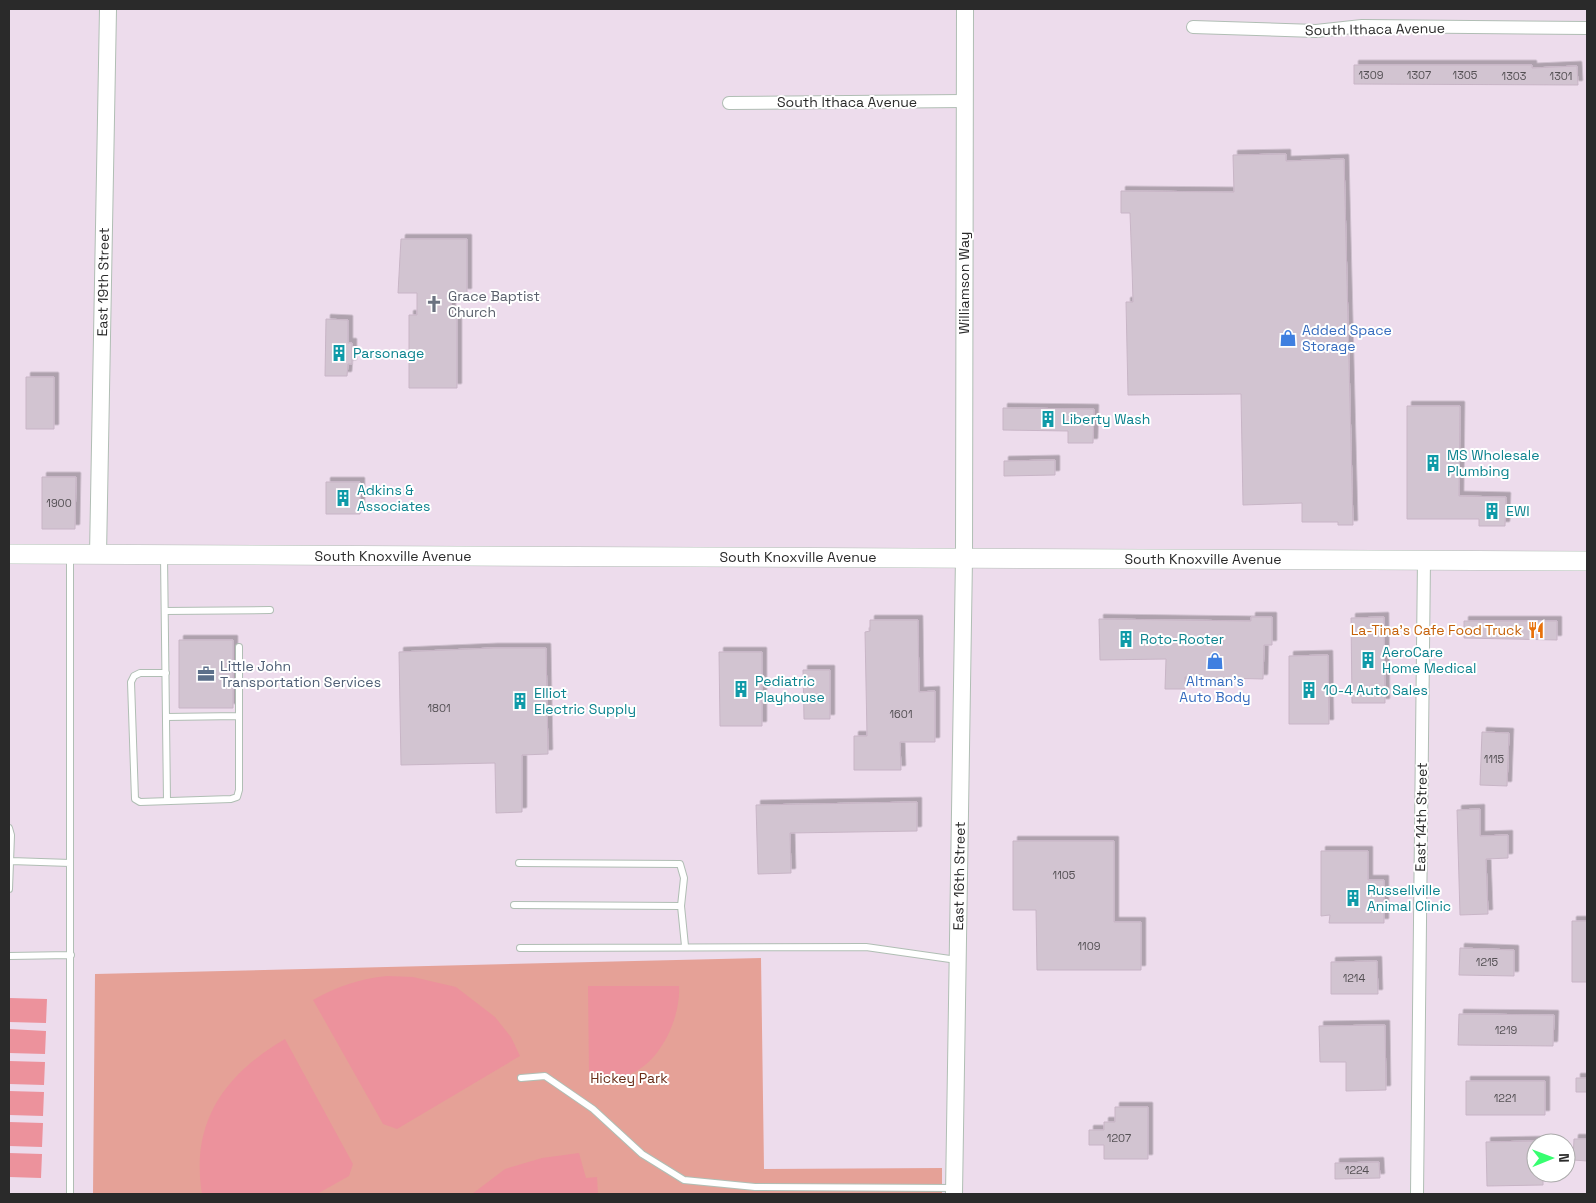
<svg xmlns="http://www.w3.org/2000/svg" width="1596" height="1203" viewBox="0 0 1596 1203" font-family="'Space Grotesk',sans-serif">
<defs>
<filter id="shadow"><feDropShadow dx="4.5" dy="-4.5" stdDeviation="0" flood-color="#0004"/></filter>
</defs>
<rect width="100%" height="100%" fill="#eddcec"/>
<path fill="#e5a197" d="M761,958L764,1169L942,1168V1194H93L95,974Z"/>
<path fill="#ec929c" d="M387,976L413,977L456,987L495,1017L511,1037L520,1056L397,1129L383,1124L313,1000C338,986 359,979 387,976Z
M588,986H679C681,1018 660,1064 628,1075C617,1078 600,1075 589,1075Z
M9,998L47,999L46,1023L9,1022Z
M9,1029L46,1031L45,1054L9,1053Z
M285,1039L353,1164L349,1176L317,1194H202C190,1122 225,1074 285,1039Z
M9,1061L45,1062L44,1085L9,1084Z
M9,1091L44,1092L43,1116L9,1115Z
M9,1122L43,1123L42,1147L9,1146Z
M9,1153L42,1154L41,1178L9,1177Z
M579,1153L586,1178L597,1177L598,1194H472L505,1169L542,1158Z"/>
<path fill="#d2c4d1" stroke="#c8b5c6" filter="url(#shadow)" d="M1354,65H1532V68L1577,66L1578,85L1354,84Z
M1286,154V161L1344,159L1353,525H1338V522H1302V503L1243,505L1241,394L1128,395L1126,302H1133L1132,267L1130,213H1121V191L1234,192L1233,155Z
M401,239H467V293H451V316H457V388H409V315H417V293H398Z
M326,319L348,320V343H352V364H348L347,376H325Z
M26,377H54V429H26Z
M1407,406H1460L1459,496L1506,497L1505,526H1479V519H1407Z
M1003,408L1094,409L1093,443H1068V431L1003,430Z
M1055,460V475L1004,476V461Z
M42,477H76L75,529H42Z
M326,482H360V514H326Z
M1251,617H1272V645H1264L1263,679L1185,677V689H1165L1166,659L1100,660L1099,619L1251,621Z
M1384,617L1385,703H1352L1351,618Z
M870,620H918L919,692L935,691V742H900L901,770H854V736H867L865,632L870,631Z
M1464,621H1557V640L1464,638Z
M179,640H233V708H179Z
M493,648H546L548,754L522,755V812L496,813L495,763L401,765L399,652Z
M719,652H762V726H720Z
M1328,655L1329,724H1289V656Z
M803,670H830V719H804Z
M1482,732L1509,733L1507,786L1480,785Z
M917,802V831L790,833L791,873L758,874L756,805Z
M1480,809V836L1508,835V858L1486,859L1488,914L1460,915L1457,810Z
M1013,841H1114V922H1141V970H1037L1036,910H1013Z
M1321,851H1368V880H1384V923H1329L1330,915L1321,916Z
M1572,921H1587V982H1572Z
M1460,948L1514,950V976L1459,975Z
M1377,961L1378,994H1331V962Z
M1459,1014L1554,1015L1553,1046L1458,1045Z
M1385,1025L1386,1090L1346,1091V1062H1320L1319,1026Z
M1576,1078H1587V1092H1576Z
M1466,1081H1545V1115H1466Z
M1115,1107H1148V1159H1104V1145H1089V1130H1104V1122H1115Z
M1574,1139H1587V1161L1573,1160Z
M1536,1141V1173H1543V1185L1487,1186L1486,1142Z
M1379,1162L1380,1178L1335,1179V1163Z"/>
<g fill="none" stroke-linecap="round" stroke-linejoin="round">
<g stroke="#b0beb4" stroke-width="8">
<path id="service" d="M70,555V1194
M164,556L167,801
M165,611L270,610
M166,673H140L134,676L131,682L135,799L140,802L231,799L237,797L239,790V647
M166,717L239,716
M9,828L11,835L9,889
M11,861L70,863
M519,863L680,864L684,878L681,906L685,946
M514,905L681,906
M520,948L866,947L957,960
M9,956L71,955
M521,1078L545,1076L593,1109L642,1154L684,1180L755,1187L954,1188"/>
</g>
<g stroke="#b0beb4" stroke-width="14">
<path id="minor" d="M1193,27L1316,31L1362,26L1587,28
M729,103L964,101
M1417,1194L1424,559"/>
</g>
<g stroke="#b0beb4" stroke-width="18">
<path id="tertiary" d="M98,555L108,9
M954,1194L964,558L965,9"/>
</g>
<g stroke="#b0beb4" stroke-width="20">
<path id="secondary" d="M9,554L1587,561"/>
</g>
<use href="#service" stroke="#fff" stroke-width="6"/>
<use href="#minor" stroke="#fff" stroke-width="12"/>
<use href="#tertiary" stroke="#fff" stroke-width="16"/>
<use href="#secondary" stroke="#fff" stroke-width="19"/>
</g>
<defs>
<g id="church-bare" transform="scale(1.35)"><path d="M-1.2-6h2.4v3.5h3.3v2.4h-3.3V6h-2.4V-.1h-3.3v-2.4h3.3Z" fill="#6b7280" stroke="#fff" stroke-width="2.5" paint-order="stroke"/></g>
<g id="shop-bare" transform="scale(1.35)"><path d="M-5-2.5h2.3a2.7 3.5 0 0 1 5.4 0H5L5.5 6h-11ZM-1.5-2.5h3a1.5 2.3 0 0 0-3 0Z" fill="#3f7fe0" stroke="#fff" stroke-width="2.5" paint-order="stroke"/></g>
<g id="building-bare" transform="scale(1.35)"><path d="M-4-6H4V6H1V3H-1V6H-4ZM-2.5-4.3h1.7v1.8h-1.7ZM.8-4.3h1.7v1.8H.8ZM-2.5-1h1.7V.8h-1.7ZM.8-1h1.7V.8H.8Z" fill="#0f9aa8" stroke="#fff" stroke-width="2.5" paint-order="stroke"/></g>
<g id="restaurant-bare" transform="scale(1.35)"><path d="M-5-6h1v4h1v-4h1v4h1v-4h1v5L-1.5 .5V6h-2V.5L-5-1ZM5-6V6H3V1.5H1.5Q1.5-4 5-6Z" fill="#e8710a" stroke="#fff" stroke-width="2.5" paint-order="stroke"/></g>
<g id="office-bare" transform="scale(1.35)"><path d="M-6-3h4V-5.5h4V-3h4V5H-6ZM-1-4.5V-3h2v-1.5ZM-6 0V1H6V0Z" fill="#5c6f8a" stroke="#fff" stroke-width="2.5" paint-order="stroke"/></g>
</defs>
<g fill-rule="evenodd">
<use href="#church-bare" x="434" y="304"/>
<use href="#shop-bare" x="1288" y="338"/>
<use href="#building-bare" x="339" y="353"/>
<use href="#building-bare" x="1048" y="419"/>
<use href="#building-bare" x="1433" y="463"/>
<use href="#building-bare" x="343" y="498"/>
<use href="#building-bare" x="1492" y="511"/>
<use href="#restaurant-bare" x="1536" y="630"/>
<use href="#building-bare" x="1126" y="639"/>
<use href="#building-bare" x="1368" y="660"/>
<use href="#shop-bare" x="1215" y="661"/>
<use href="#office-bare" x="206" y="674"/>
<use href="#building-bare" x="741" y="689"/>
<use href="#building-bare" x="1309" y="690"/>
<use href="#building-bare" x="520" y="701"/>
<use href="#building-bare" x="1353" y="898"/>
</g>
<g text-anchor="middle" stroke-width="4" stroke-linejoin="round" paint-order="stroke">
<g font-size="11" fill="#545054">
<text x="1371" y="79">1309</text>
<text x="1419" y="79">1307</text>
<text x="1465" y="79">1305</text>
<text x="1514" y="80">1303</text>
<text x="1561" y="80">1301</text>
<text x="59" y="507">1900</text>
<text x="439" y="712">1801</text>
<text x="901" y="718">1601</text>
<text x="1494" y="763">1115</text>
<text x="1064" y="879">1105</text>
<text x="1089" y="950">1109</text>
<text x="1487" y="966">1215</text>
<text x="1354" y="982">1214</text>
<text x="1506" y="1034">1219</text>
<text x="1505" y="1102">1221</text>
<text x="1119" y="1142">1207</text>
<text x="1357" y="1174">1224</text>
</g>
<g font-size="14" fill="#2a2a2a" stroke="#fff">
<text transform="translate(1375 29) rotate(-1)" y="5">South Ithaca Avenue</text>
<text x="847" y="107">South Ithaca Avenue</text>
<text transform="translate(103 282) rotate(-89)" y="5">East 19th Street</text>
<text transform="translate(964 283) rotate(-90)" y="5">Williamson Way</text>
<text x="393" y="561">South Knoxville Avenue</text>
<text x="798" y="562">South Knoxville Avenue</text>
<text x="1203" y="564">South Knoxville Avenue</text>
<text transform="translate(1421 817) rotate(-89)" y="5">East 14th Street</text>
<text transform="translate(959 876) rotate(-89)" y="5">East 16th Street</text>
</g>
<g font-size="14" fill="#5b616d" stroke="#fff" text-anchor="start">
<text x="448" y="301">Grace Baptist<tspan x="448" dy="16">Church</tspan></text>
</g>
<g font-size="14" fill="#366cbe" stroke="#fff" text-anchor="start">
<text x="1302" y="335">Added Space<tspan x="1302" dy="16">Storage</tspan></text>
<text x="1215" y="686" text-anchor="middle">Altman's<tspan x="1215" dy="16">Auto Body</tspan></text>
</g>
<g font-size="14" fill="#0d838f" stroke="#fff" text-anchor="start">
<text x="353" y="358">Parsonage</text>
<text x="1062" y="424">Liberty Wash</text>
<text x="1447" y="460">MS Wholesale<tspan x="1447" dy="16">Plumbing</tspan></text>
<text x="357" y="495">Adkins &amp;<tspan x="357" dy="16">Associates</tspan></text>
<text x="1506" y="516">EWI</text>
<text x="1140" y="644">Roto-Rooter</text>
<text x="1382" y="657">AeroCare<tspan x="1382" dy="16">Home Medical</tspan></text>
<text x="755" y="686">Pediatric<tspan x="755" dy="16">Playhouse</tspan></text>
<text x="1323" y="695">10-4 Auto Sales</text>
<text x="534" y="698">Elliot<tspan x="534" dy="16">Electric Supply</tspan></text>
<text x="1367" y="895">Russellville<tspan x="1367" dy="16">Animal Clinic</tspan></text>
</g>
<g font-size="14" fill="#c56008" stroke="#fff" text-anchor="end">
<text x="1522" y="635">La-Tina's Cafe Food Truck</text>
</g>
<g font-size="14" fill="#4e5e75" stroke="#fff" text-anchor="start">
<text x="220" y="671">Little John<tspan x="220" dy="16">Transportation Services</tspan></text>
</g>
<g font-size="14" fill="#692d18" stroke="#fff">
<text x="629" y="1083">Hickey Park</text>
</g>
</g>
<rect width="1596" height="1203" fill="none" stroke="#2a2a2a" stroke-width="20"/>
<g transform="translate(1551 1158) rotate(89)"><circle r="24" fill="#ffffff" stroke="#aaaaaa"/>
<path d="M0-4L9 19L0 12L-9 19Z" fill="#37fe70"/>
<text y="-8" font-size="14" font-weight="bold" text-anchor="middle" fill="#2a2a2a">N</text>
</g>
</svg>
